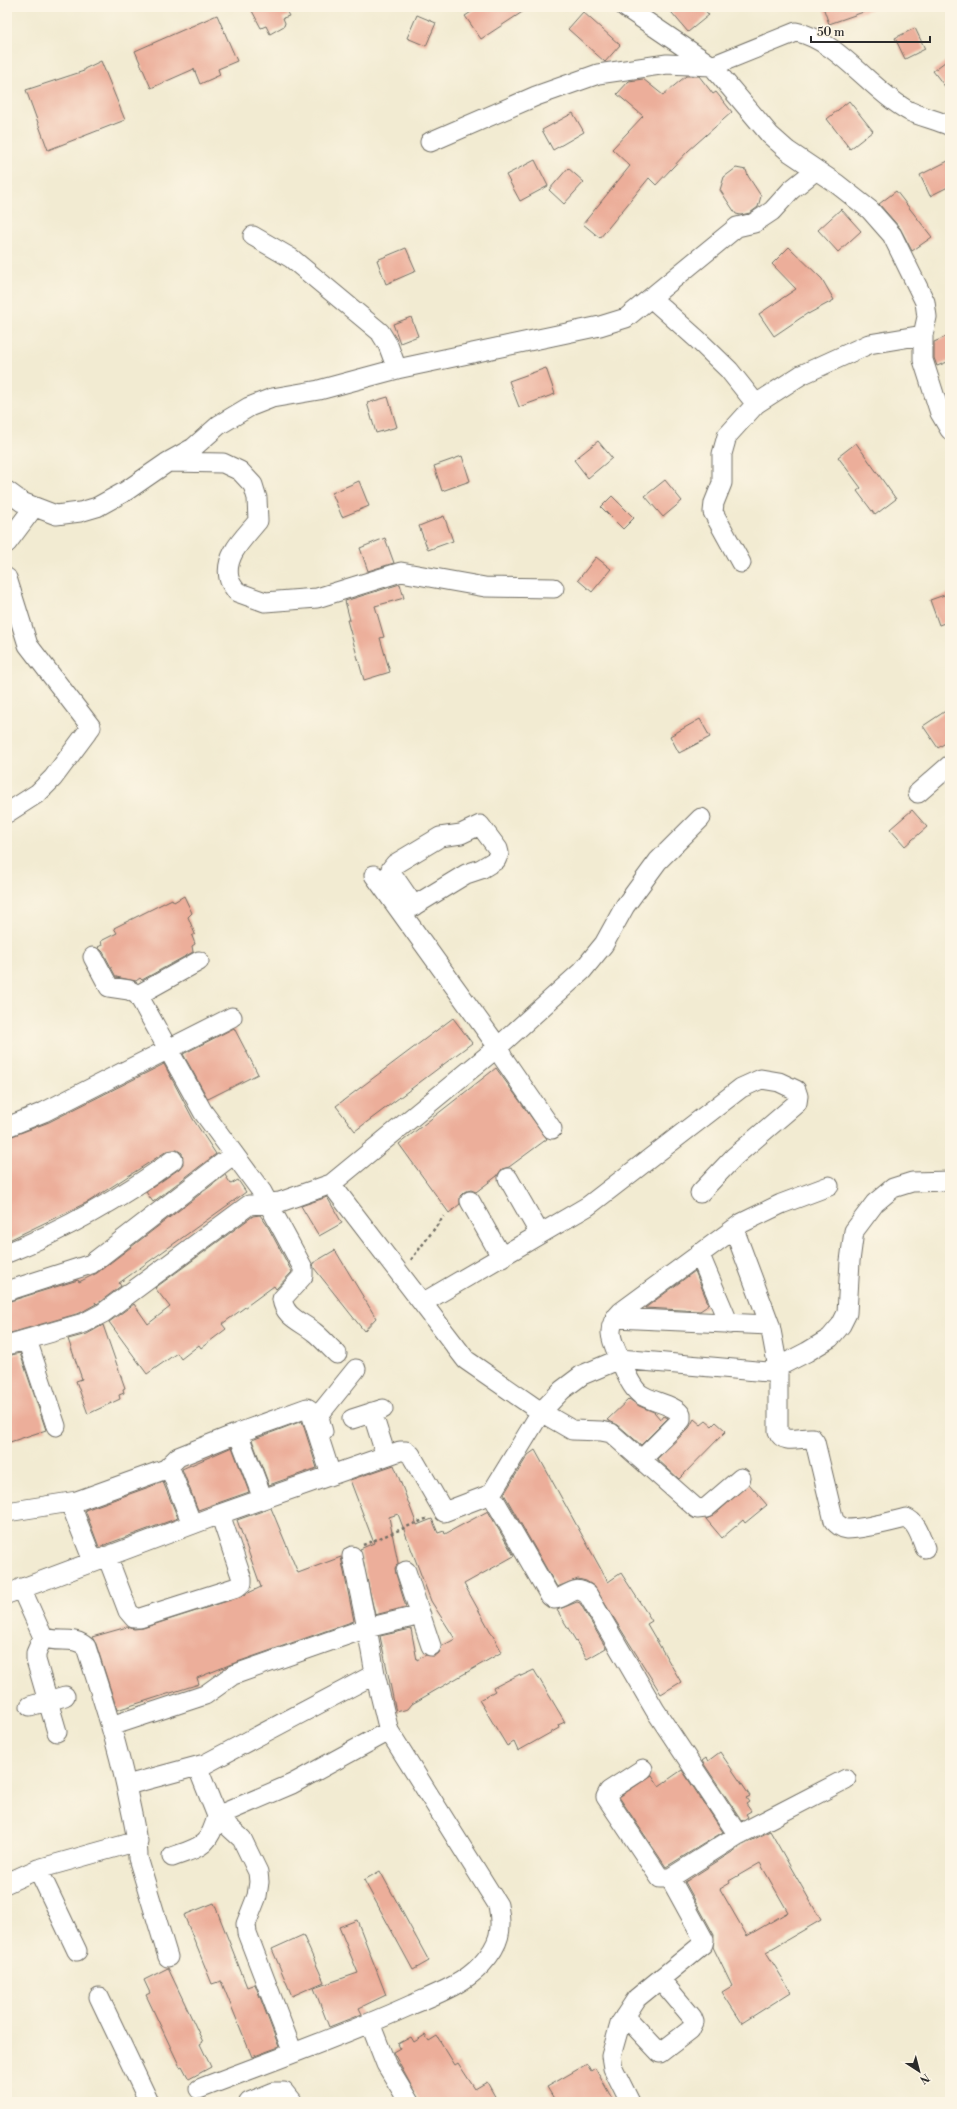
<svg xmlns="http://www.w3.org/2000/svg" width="957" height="2109" viewBox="0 0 957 2109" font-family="'Libre Bodoni',serif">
<rect width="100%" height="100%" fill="#fcf5e5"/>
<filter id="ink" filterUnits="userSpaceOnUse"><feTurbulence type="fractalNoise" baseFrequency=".025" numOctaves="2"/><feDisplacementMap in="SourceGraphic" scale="8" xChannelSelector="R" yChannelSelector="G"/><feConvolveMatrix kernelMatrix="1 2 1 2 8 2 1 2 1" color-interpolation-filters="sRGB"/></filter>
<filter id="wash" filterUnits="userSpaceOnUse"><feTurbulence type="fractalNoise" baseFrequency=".012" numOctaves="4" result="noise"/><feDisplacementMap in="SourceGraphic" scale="16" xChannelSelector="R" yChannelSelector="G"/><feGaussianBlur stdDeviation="0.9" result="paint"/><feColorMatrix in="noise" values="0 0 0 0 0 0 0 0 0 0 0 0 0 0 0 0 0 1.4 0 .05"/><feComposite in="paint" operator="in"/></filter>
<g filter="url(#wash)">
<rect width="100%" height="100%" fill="#f2ebd2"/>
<g id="blocks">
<path fill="#ecae9a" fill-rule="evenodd" d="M250,7H284L289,16L283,18L285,23L284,26L270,34L266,26L261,28Z
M479,7H530L481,39L465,16Z
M667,7H702L709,15L688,32Z
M823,7H871L872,9L829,24Z
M583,12L620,45L605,62L568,29Z
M217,15L237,61L218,69L220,75L200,84L194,69L151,88L135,51Z
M417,15L436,23L426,46L407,38Z
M915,28L925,49L905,59L895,38Z
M950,58V93L933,71Z
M101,61L125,120L48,150L26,90L84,71V69Z
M686,76H699L713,94L716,92L732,112L688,151L656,185L649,178L600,238L583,224L630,166L612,149L643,116L617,94L629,81L643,79L663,95Z
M849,101L873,131L850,149L827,119Z
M573,113L584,132L553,150L542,130Z
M535,160L548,186L520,201L506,175Z
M950,160V186L930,196L920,175Z
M568,168L584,182L564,204L549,190Z
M736,168L746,170L748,176L761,196L758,207L750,213L741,215L736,214L720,190L724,177Z
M896,191L932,237L912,251L900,228L879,204Z
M841,209L861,231L838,252L818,230Z
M789,247L822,279L834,300L808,314V313L774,336L759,314L796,289L772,264Z
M406,248L416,271L386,284L377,260Z
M411,317L418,336L400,343L393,324Z
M950,335V361L937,366L934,358V342Z
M546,368L555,394L519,407L509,381Z
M388,397L397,427L376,433L367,403Z
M598,441L612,458L588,478L574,460Z
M856,443L896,499L875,515L857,491L861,488L838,457Z
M462,456L470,481L442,491L434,466Z
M665,480L682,501L663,517L645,496Z
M359,481L369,506L342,517L332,493Z
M612,496L634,518L623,529L601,507Z
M444,516L453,541L428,550L419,526Z
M385,538L394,563L368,571L360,548Z
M596,557L611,569L592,592L578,580Z
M400,584L404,598L375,606L384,637L380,638L390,672L364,680L347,620H350L345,601Z
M950,593V621L939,625L930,600Z
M950,708V740L938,748L923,726Z
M700,719L710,737L679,753L670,736Z
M912,810L927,827L905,846L890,829Z
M184,896L192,913L188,917L195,934L192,936L195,944L192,946L193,952L142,980L140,978L136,981L116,977L103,952L98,947L102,945L101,941L117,933L114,928L172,899L174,902Z
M453,1018L472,1043L355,1131L336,1106Z
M234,1028L258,1074L208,1099L183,1054Z
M164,1064L193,1119L216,1154L153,1202L146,1192L179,1169L183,1164L182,1153L177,1150L167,1151L88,1202L7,1241V1138L49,1122Z
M496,1068L547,1139L509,1167L502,1169L497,1176L476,1192L471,1190L464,1192L460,1196V1204L449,1213L399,1144Z
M225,1175L231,1184L238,1180L246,1192L119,1283L121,1286L97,1304L95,1302L96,1304L80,1313L7,1334V1302L78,1280L79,1282L97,1273Z
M327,1197L342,1223L319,1236L301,1206Z
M260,1215L267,1225L292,1272L276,1289L274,1286L222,1324L226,1329L201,1348L199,1345L181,1359L177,1353L147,1374L109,1322L134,1304L148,1324L170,1307L155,1288L253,1216Z
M335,1250L376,1318L364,1331L314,1268L313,1263Z
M695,1271L708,1303L706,1307L700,1311L645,1308Z
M103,1325L125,1388L123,1389L124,1393L119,1395L120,1399L88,1414L76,1381L82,1379L68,1339L87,1334Z
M20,1353L46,1430L7,1443V1356Z
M629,1399L639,1406L654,1412L661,1420L664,1416L668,1418L641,1445L618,1425L607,1420Z
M694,1419L701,1425L706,1421L712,1426L716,1422L726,1431L679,1479L657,1459L689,1428Z
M302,1421L317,1468L269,1485L252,1440Z
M232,1447L249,1492L198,1510L182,1469Z
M535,1450L608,1582L621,1573L652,1621L647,1624L681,1682L661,1694L594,1586L586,1581L578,1579L557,1587L504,1494L528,1455Z
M394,1465L417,1525L432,1519L438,1533L444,1531L445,1534L488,1511L514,1556L464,1584L502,1652L412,1704L408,1709L396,1712L380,1636L411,1629L417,1660L426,1655L435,1656L439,1653L442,1646L455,1639L431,1601L398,1514L389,1517L398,1563L395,1568L396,1574L406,1607L375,1615L360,1549L374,1543L350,1480Z
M163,1482L178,1518L99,1547L85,1510Z
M749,1484L767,1505L745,1523L743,1520L722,1538L706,1519L713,1516Z
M271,1508L298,1573L341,1557L354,1621L229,1665L197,1678L199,1684L117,1710L96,1644L92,1637L127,1627L134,1629L143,1628L240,1597L261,1587L237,1520Z
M577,1602L580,1603L606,1648L587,1659L557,1610Z
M534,1670L565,1722L558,1725L559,1728L518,1751L514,1742L507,1746L479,1700L495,1691L493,1688L520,1674L521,1676Z
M720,1752L750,1796L746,1798L749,1802L746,1804L751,1811L746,1814L748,1817L742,1821L702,1761L706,1758L708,1761Z
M682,1770L723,1832L666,1867L619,1797L652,1775L659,1786Z
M770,1831L821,1920L766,1952L791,1992L742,2023L722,1992L732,1986L713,1947L714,1935L685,1882L743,1845ZM760,1863L788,1912L747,1936L720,1889L730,1883L729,1881Z
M380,1871L429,1961L413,1970L364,1880Z
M214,1903L247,1987L255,1984L279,2047L252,2057L221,1981L212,1984L184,1915Z
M357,1920L386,1995L359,2008L362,2014L329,2027L314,1988L358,1973L339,1927Z
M303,1935L324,1982L292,1996L272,1949Z
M168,1968L203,2042L200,2044L211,2067L189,2079L182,2066L180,2067L146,1995L150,1993L144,1980Z
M425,2035L429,2041L437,2036L455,2065L458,2063L475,2089L487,2082L498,2102H420L393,2052L400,2048L398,2044L411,2037L414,2042Z
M587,2064L591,2071L595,2068L614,2102H556L547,2087Z"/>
</g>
</g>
<g filter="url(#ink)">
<use href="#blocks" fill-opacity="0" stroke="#716e65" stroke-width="1"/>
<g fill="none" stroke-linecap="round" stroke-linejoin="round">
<g stroke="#716e65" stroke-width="21">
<path id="minor" d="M625,7L712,66L770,135L788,151L837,184L870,210L892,235L925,302L927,317L923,335V360L940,413L950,430
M430,142L536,96L598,74L667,64L712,66L796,32C836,39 872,91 909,111C922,117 937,120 950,126
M253,236L291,258L380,332L388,345L397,369
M651,298L697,339L729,370L756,404
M170,462L223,463L240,471L253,485L257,498L258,521C245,537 224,555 229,578C230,583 234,588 237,592L265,602L317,598L401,572L485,587L554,588
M7,491L22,502L56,515L80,512L97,507L126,491L168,462L193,448L219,425L249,407L272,398L319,390L397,369L600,326L626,318L737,227L754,223L772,211L791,190L816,170
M7,543L34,507
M741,563L713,512L714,503L722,483V454L727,436L756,404L801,375L869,344L923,335
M7,578L28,645L91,727L53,778L38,793L7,813
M918,793L950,765
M374,875L498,1047L503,1058L552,1129
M402,913L466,874L481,869L496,860L499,853L498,849L480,825L461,834L440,837L395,864L391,869L392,874L414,906
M93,957L109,987L129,990L138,995L203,1112L262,1192L303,1268V1276L282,1299C285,1318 301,1321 314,1332C322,1338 329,1347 337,1354
M138,995L199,961
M7,1127L44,1112L232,1017
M508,1178L540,1234
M331,1184L466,1360L541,1412L562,1390L582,1375L620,1359C612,1341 604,1328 621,1312L742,1223L781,1204L829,1186
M470,1201L502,1258
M734,1229L770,1325L778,1368V1431C783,1445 800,1437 812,1438L815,1442L834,1521C838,1525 841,1528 847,1529C864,1529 890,1522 906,1518C917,1522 921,1538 925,1548
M7,1253C67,1229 121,1198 173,1160
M699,1253L729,1324
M7,1291L91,1264L234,1154
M424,1302L588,1206L741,1088L761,1079L779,1082L796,1090L798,1096L797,1103L734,1157L700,1193
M615,1318L770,1325
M27,1340L56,1426
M7,1345L84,1323L103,1313L249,1205L280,1202L331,1184L498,1047L582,971L604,944L625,906L658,861L701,818
M372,1412L386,1456
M352,1419L383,1409
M323,1432L319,1417L323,1410L356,1369
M238,1433L263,1499
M642,1459L681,1420V1415C676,1405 651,1402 640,1394C630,1386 625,1371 620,1359L768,1372L807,1352L830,1338L841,1325L847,1313L850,1261L854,1231L875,1203L893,1188L912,1182L950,1181
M169,1466L192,1524
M491,1494L550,1596L554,1599C569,1598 573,1583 588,1595L655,1710L738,1835L846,1779
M70,1503L93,1561
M7,1512L77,1501L166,1469L178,1457L238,1433L307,1408L310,1410L331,1475
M107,1556L128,1611L134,1618H140L237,1587L242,1583V1579L220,1514
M352,1556L367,1628L421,1615
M406,1571L431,1646
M21,1588L43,1637C57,1644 74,1635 86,1647C102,1697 119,1748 129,1800C133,1819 138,1838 138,1858L168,1957
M7,1594L220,1514L400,1451H406L411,1455L444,1512L491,1494L541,1412L572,1430L601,1431L611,1433L697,1509L706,1508L741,1478
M43,1637L36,1653V1660L57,1732
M30,1706L65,1696
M111,1726L205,1695L233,1675L367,1628L375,1674L389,1731
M197,1766L217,1816L242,1839L258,1872L259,1882L257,1896L246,1924L247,1933L293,2053
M643,1769L609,1791L606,1797L660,1878H670L738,1835
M127,1785L205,1764L375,1674
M172,1857C200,1847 209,1847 217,1816
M38,1869L77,1951
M7,1883L38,1869L138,1841
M99,1997L149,2102
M625,2016L660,2053L690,2030L694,2022L692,2017L660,1979
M370,2023L386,2064L409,2102
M199,2089C269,2062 340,2037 409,2006C434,1995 463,1985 482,1964C500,1944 503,1930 498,1905L389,1731L292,1784L217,1816
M249,2102L274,2092H284L292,2102
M630,2102L613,2068L611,2056L620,2024L637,1998L703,1944L704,1940L670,1878"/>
</g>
<path stroke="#716e65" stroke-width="2.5" stroke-dasharray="3 3" stroke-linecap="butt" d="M411,1260L444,1216
M363,1545L428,1518"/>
<use href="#minor" stroke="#fff" stroke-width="19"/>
</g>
</g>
<rect width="957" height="2109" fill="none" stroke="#fcf5e5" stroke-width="24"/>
<g transform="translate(919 2071) rotate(144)" stroke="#fcf5e5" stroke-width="3" paint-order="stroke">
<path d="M0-3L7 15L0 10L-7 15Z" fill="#2b2b2b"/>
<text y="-6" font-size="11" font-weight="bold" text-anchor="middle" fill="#2b2b2b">N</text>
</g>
<path d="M811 36v6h119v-6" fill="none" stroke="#2b2b2b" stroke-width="2"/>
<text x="817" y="36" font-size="12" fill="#2b2b2b" stroke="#fcf5e5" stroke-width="3" paint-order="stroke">50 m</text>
</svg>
